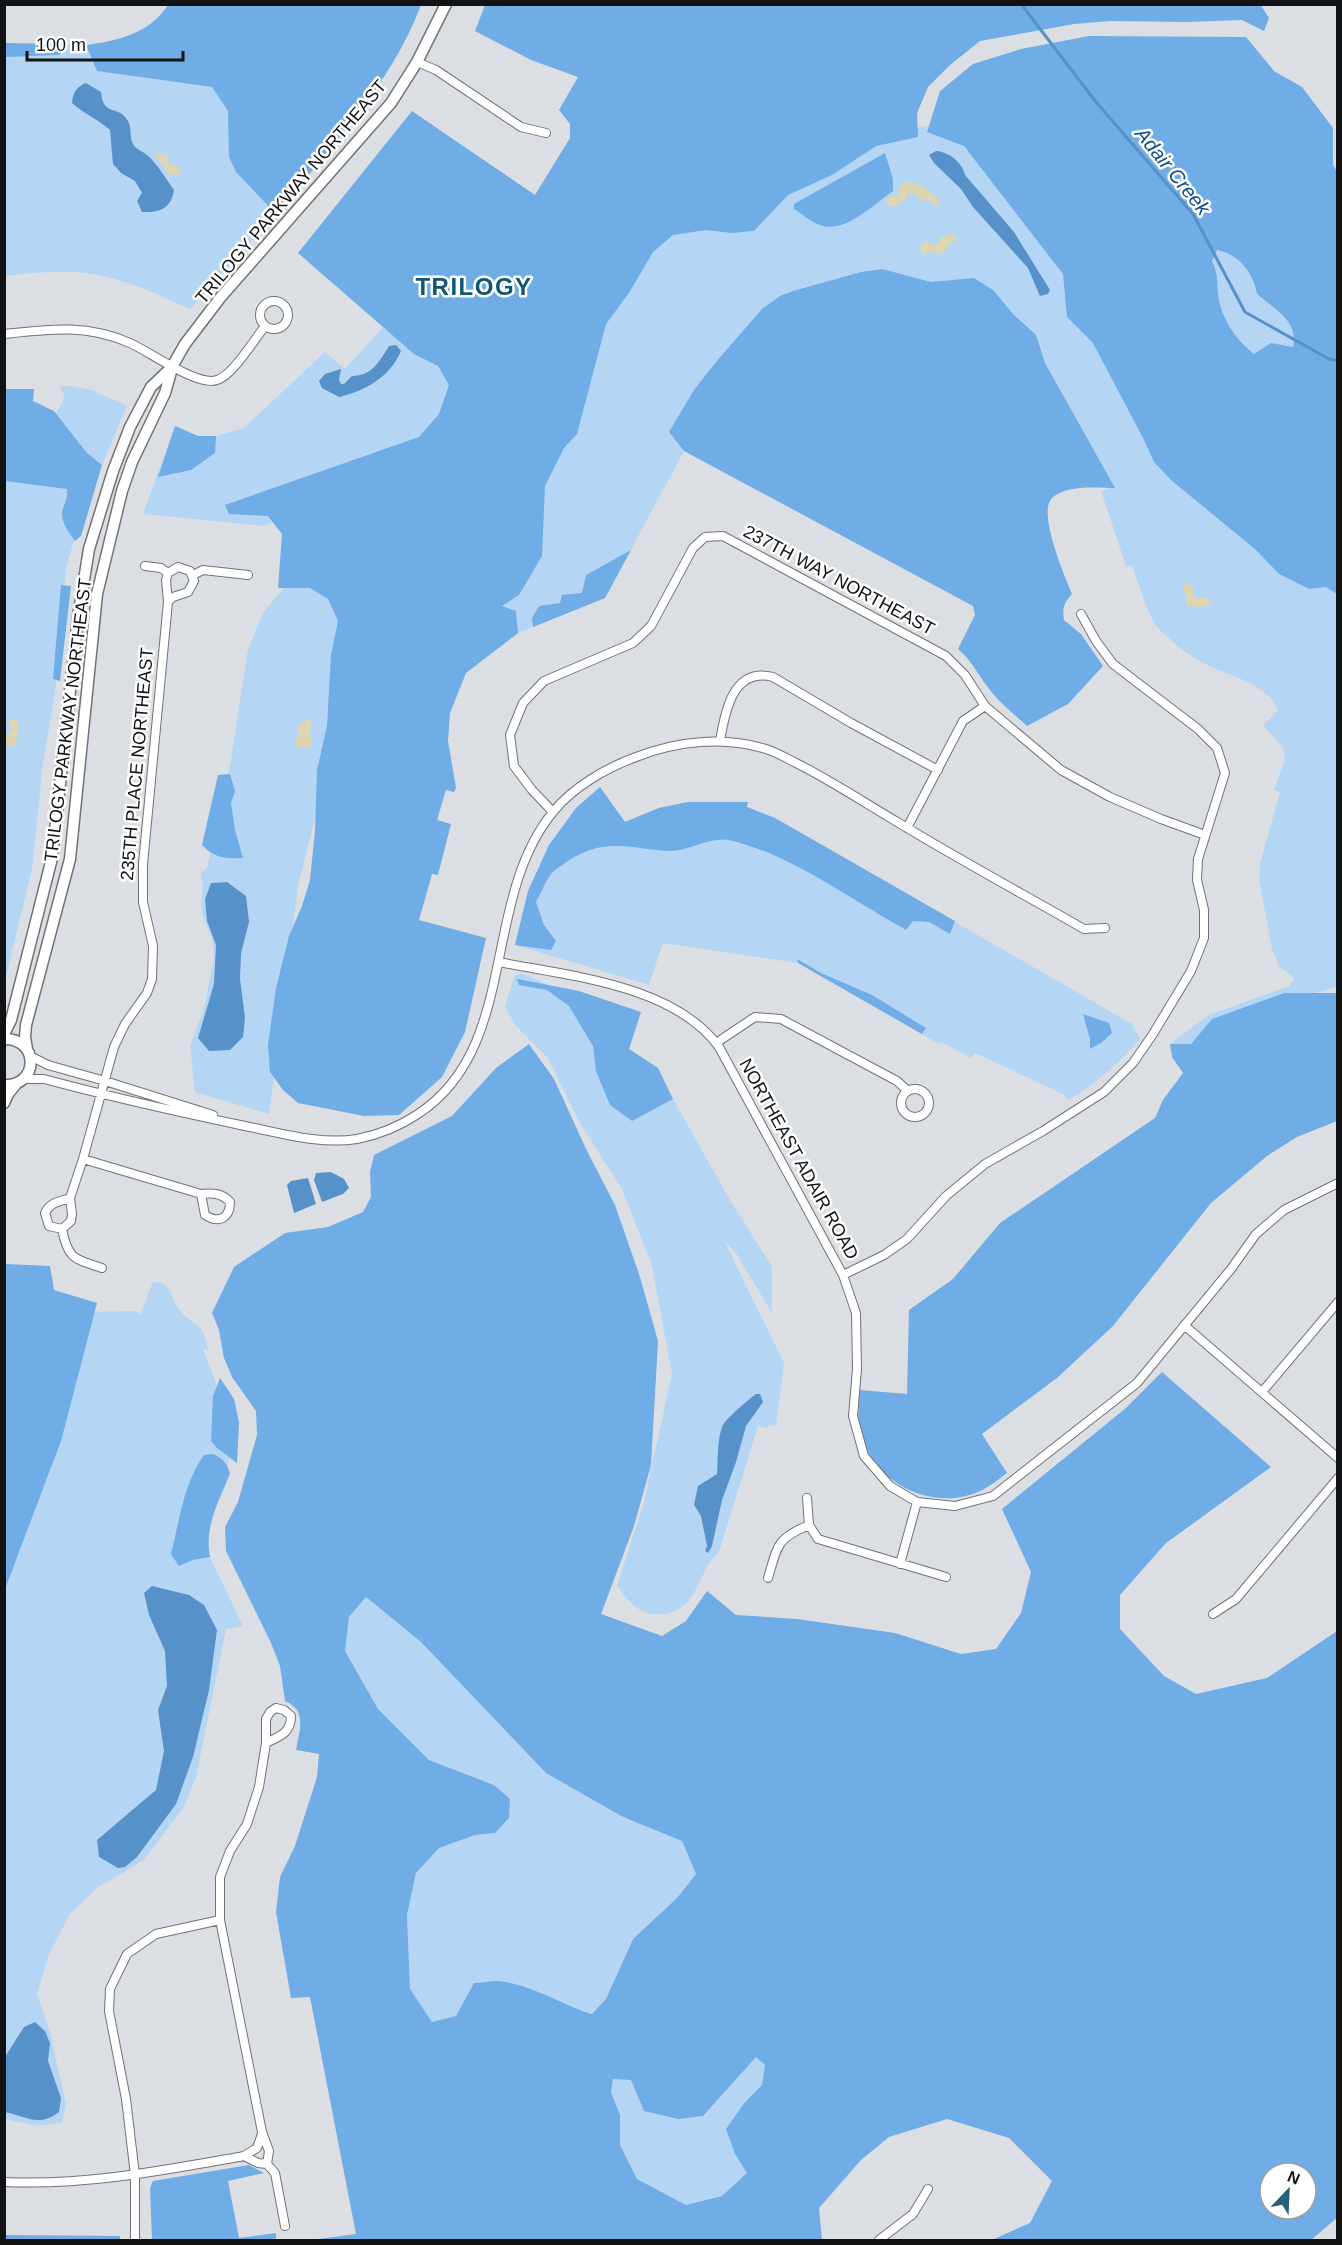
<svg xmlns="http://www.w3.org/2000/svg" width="1342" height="2245" viewBox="0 0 1342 2245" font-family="Helvetica,sans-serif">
<rect width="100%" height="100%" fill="#dbdfe3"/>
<path fill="#b5d5f5" d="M5,43L86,45L97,71L212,87L265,117L276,214L190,309C159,295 127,280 93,274C68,269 30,273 5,276Z
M958,122L1062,232L1154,462L1171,480L1256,550L1279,574L1309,589L1326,587L1337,594V987L1315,993H1283L1212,1019L1191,1044H1170L1209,1015L1289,986L1293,981L1294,978L1279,966L1272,949L1259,879L1260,864L1280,792L1274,790C1287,752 1293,756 1263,726L1278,710C1265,680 1224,676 1198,660C1186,653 1172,642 1162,632C1147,617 1139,584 1132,565L1126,566L1101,491L1115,487L799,325L684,451L605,598L518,633L467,616L613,236L846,137Z
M1217,250C1239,254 1252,273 1257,295C1276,311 1299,319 1293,347L1263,348L1254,355C1235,339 1221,319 1218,294C1217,281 1218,273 1212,261Z
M393,309L499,396L353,490L263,526L143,514L175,426L198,436H216L244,428L325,352L345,369L384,326Z
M70,386L92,390L127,406L102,465L97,461L66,568L55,693L43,764L32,869L5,981V481L27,484L44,437L65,397L60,387Z
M292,579L343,597L328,764L298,887L269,1114L195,1092L190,1046L204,1009L214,958L213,942L203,917L201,904L203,887L201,873L207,868L231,760L248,649L264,611Z
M600,787L625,822L659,808L688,802H748L747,807L775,818L1132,1024L1140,1039C1119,1063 1096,1084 1069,1100L1065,1095L975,1053L971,1058L941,1042L939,1044L798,963L663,943L649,985L515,945L528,891L549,845L576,808Z
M521,973L587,1002L655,1109L673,1099L727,1195L772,1267V1313L736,1253L724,1240L784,1363L776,1426L769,1424L768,1428L758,1426L719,1552C705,1564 702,1581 692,1596C678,1617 651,1621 632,1604C627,1599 622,1592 617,1586L644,1502L672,1374L652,1266L622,1189L581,1125L548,1058L516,1026L505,1007L514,977Z
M153,1282C172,1281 170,1297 178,1308C191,1326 205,1321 208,1350L203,1349L225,1407L232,1452L220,1489L195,1545L200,1559L210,1557L243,1626L226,1629L196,1777L184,1807L144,1860L97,1888L70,1914L49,1954L37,1994L50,2032L66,2105L62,2123L38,2126L5,2119L4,1523L86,1312L134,1311L140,1314Z
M366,1597L421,1642L546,1773L623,1817L682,1841L696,1874L677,1898L633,1939L606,1999L592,2014L570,2006L474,1983L456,2016L432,2022L410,1989L407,1915L416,1873L439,1848L475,1835L495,1833L494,1785L429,1760L378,1709L345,1651L349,1617Z
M756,2056L765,2065L762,2085L745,2102L735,2154L747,2173L722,2196L686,2205L637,2179L620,2145V2115L611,2092L613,2078L631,2080L703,2116Z"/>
<path fill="#70ace6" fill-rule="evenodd" d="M1260,4L1269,18L1264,31L1242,20L1186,22L1110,21L1074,24L980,41L950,65L928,87L917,113L918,137L876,146L832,175L788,195L754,231L732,233L706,230L673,235L653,252L629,293L606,324L577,434L564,448L545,486L542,556L519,595L502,606L516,611L518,633L466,673L450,713L448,741L456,788L454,792L446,790L437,820L451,824L438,875L432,874L419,920L486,938L465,1032L442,1077L399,1115L364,1116L298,1103L283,1090L270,1072L268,1045L276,988L289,936L302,906L310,880L315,831L317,770L327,726L331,655L338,621L328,599L310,588H278L282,534L268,516L229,514L225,505L419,437L439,414L449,385L438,366L414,354L298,253L412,111L535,195L570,138V124L559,110L578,77L531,60L475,31L485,5Z
M168,5V4L421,5C391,85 329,149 276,214L236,172L229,157L228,111L212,87L97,71L86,45C118,41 150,33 168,5Z
M1089,36L1246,37L1274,71L1302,87L1333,128V165L1338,173L1337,594L1326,587L1309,589L1279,574L1256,550L1171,480L1154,462L1144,440L1093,343L1067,317L1063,274L964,146L927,132L940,91L973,64L1021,49ZM1217,250C1239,254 1253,273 1257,294C1275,310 1299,321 1293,347L1271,343L1254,354C1235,339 1221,318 1218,294C1217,281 1218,273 1212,261Z
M5,43L57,44L60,55L5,57Z
M885,153L893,179V191C874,204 847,232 823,226C813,223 803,215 794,209V204Z
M882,269L931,282L974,278L993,290L1014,315L1036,335L1045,363L1115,488C1097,488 1067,484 1052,498C1037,512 1065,577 1072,594C1064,603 1062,608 1064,620L1081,634L1103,666L1068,704L1027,726C1013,713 998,702 987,686C977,673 971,660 958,649L975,615L973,606L684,451L669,432L694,390L716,362L762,309L780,296L793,291L861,272Z
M5,389H34L33,401L54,411L87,453L102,465L81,536L75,541C69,533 62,524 62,514C63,504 68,502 67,489L5,481Z
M175,426L198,436H216L215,453L191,470L158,477Z
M631,550L605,598L533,627L532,618L539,606L560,603L562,595L582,593L586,575Z
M61,585L71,586L60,681L53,679Z
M230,774L235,791L231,803L235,830L243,858C227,859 214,858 202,845L218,775Z
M600,787L625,822L659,808L688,802H748L747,807L775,818L955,921L950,934L929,922L913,921L906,930C853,901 787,852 728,840C711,837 688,851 670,851C628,849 604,836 565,863C561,866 554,870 551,874C545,882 541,893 536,902L544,925L556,941L551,950L515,945L528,891L549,845L576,808Z
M797,959L823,974L872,995L926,1028L922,1034L798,963Z
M517,979L579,991L641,1012L629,1049L658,1068L673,1099L632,1121L610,1105L596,1071L593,1046L569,1006L547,990L519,985Z
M1284,993H1337V1121L1297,1137L1267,1156L1211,1203L1113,1326L1057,1378L982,1434L1007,1473C1000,1478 992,1485 984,1489C936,1515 872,1484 860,1431C857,1418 859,1404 860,1390L907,1394L909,1310L953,1279L1000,1223L1155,1118L1163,1100L1183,1073L1172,1057L1170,1044H1191L1212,1019Z
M1083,1014L1109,1023L1112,1033L1101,1043L1090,1049V1039Z
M529,1044L554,1079L586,1149L615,1205L640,1277L658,1341L651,1465L634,1526L601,1614L662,1636L686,1621L707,1591L736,1615L797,1619L895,1633L961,1654L996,1649L1021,1613L1031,1572L1002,1509L1126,1408L1162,1372L1271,1467L1166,1543L1120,1595V1629L1164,1676L1196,1694L1267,1678L1337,1631L1338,2217L1311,2240H992L1030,2223L1052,2181L1009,2138L947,2119L889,2137L861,2160L819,2208L822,2240H312L356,2234L310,1997L291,1998L276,1912L280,1877L295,1846L317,1777L319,1754L296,1750C299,1732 308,1710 285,1701L280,1666L271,1643L226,1551L225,1527L238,1502L257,1435L256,1411L232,1377L224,1358L219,1330L212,1313L234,1267L285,1233L328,1227L363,1212L371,1197L370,1172L374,1155L452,1116L496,1068ZM366,1597L421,1642L546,1773L623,1817L682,1841L696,1874L677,1898L633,1939L606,1999L592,2014C562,2005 529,1983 497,1981C490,1981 481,1983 474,1983L456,2016L432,2022L410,1989L407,1915L416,1873L439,1848L475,1835L495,1833L509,1818L510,1799L494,1785L429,1760L378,1709L345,1651L349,1617ZM756,2057L765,2065L762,2085L745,2102L726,2129L735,2154L747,2173L722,2196L686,2205L637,2179L620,2145V2115L611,2092L613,2079L631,2080L644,2111L678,2119L703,2116ZM1270,2173H1306V2209H1270Z
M5,1264L50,1266L54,1290L97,1303L61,1441L5,1589Z
M220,1378L234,1399L239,1422L237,1463L217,1448L211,1441L213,1396Z
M213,1454C222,1458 227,1463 230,1473C219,1502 204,1526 210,1557L193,1560L179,1566L171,1554C180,1519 183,1485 204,1455Z
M249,2165L264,2173L228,2181L239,2238L276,2233V2240H152L150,2188L153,2181Z
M5,2235L120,2236V2240H5Z"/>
<path fill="#dfd5b0" d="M157,152L169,157L168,163L177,166L181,171L180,174L170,175L156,157Z
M909,182C923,184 931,193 940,201L936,207L929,200L921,201L917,195L908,193L905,203L900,201L897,206H889L886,202C888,194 894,197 899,195L898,190L901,185Z
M954,234L957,238L955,242L949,243L946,250L938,255L933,251L923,255L920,250L921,244L926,241L934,245L938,244L941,237Z
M1186,582L1194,588L1193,596L1210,599L1211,603L1201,607L1186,606L1187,597L1182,588Z
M10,719H16L19,729L15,745L11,747L8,745L5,736L10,733L12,729L8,724Z
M308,719L312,722L309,734L312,737L311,745L309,747L297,748L294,742L299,734L297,726Z"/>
<path fill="#5691c9" d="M86,83L101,92C103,118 119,104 128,121C132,128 129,136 133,144C136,150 143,151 148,156C158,165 166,179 174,190C171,209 159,213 142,212L137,201L142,193L135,181L121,173L113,164L110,130C98,119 84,114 72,103C73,93 76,87 86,83Z
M936,151C949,152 962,162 965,175L1014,232L1050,290L1048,294L1040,296L1028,268L973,207L961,189L934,163L929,155Z
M396,345L401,351C390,377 365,391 339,397L322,388L319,381L325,374L341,369L339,380L341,384H344L352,376C372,376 379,362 389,346Z
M227,882L246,896L249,922L241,953L240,979L245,1018L243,1037L230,1050L209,1051L198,1038L214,984L216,945L207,921L205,899L211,883Z
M331,1172L344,1179L349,1188L343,1194L322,1202L314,1180L316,1173Z
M308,1178L316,1204L294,1213L287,1185L291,1181Z
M756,1394H760L763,1402L746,1426L736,1462L722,1500L712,1546L708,1553L705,1551L707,1546L701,1516L694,1505L698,1486L717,1474C718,1460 717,1441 722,1427C726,1418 747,1401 756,1394Z
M152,1586L189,1595L204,1605L217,1630L209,1690L193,1757L176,1804L137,1857L125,1867L118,1868L99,1857L97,1840L156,1790L164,1751L158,1710L167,1686L165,1651L149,1615L144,1593Z
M35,2022L45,2031L50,2043L48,2061L61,2098L59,2112C38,2128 27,2116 4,2112L5,2057L24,2027Z"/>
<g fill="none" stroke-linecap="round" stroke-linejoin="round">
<path stroke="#5691c9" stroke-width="3" d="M1021,4L1096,102L1193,214L1245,312L1329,359L1338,361"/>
<g stroke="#6f7376" stroke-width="10">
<path id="minor" d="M417,62L436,70L521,127L546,133
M260 315a14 14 0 1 1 28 0a14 14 0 1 1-28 0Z
M4,334C51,329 86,324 130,343C150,352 198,387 217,380C232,376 255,339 265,326
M145,566L161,568L168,573
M193,575L203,570L248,575
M720,741C725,711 733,667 773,677L851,723L938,770
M553,812L532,790L514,766L510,735L523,703L544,681L633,643L651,626L693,548L705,537L723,536L946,656L965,675L985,706L1061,770L1110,797L1161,819L1205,835
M907,828L963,721L985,706
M499,962C570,976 674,985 719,1047L843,1275L856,1313L857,1369L853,1416L864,1456L890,1486L917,1502L955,1506L993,1496L1137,1383L1231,1269L1256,1234L1284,1210L1338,1183
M716,1043L755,1017L781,1019L897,1081L908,1091
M30,1056L48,1065L105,1081L213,1115
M24,1079H44C111,1097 178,1112 245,1126C281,1133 320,1145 357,1139C378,1135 400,1126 418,1114C520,1047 480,901 553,812C573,787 606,768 636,757C677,741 723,736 766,749C776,752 786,758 796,763C832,781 865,803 899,823C960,860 1023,894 1084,929L1105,928
M901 1103a14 14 0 1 1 28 0a14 14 0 1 1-28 0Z
M83,1159L201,1194C213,1193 222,1193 230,1202C230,1218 219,1224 205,1215L201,1194
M70,1198C59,1202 50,1202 45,1213L49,1226L62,1229L71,1221L72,1214L70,1198L83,1159L114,1047L125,1024L147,993L152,979L153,946L143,902V864L168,602L173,597L188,592L194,581L190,571L178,567L168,573L166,580L168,602
M62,1229C68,1260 75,1259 102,1268
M843,1275L884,1255L907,1239L946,1196L985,1164L1043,1131L1104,1092L1133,1063L1153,1034L1191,971L1204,938V910L1197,880L1198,859L1225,773L1217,748L1198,729L1113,664L1096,641L1081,614
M1184,1325L1338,1458
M1262,1392L1338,1302
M807,1498L809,1525L818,1539L946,1577
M900,1564L917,1502
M768,1578C778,1545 776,1539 809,1525
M1213,1614L1236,1599L1338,1478
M266,1743C280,1736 291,1733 291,1716L284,1710L276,1708L270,1712L266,1719V1743L259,1787L247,1824L230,1851L220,1877V1920L262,2132L269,2151L267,2164L275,2173L285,2226
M244,2156L258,2163L267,2164
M4,2182C85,2186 165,2170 244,2156L257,2148L262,2134
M135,2240V2175L126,2099L109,2011L110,1989L127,1954L156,1934L220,1920
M879,2240L913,2214L928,2189"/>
</g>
<g stroke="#6f7376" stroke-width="13">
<path id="tertiary" d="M4,1034L11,1020L52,858L78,617L89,549L113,471L130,427L151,387L173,366
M4,1039C40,1038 39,1087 4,1085
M27,1049L25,1037L26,1025L70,859L97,594L122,491L132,462L165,393L173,365L185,344L220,298L391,103L417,62L446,4
M4,1103L8,1094L17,1083"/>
</g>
<use href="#minor" stroke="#fff" stroke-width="8"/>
<use href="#tertiary" stroke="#fff" stroke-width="10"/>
</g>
<g text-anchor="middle" stroke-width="5" stroke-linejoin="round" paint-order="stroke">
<g font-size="18" fill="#111213" stroke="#fff">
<text transform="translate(291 192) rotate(-50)" y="6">TRILOGY PARKWAY NORTHEAST</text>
<text transform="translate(839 580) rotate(28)" y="6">237TH WAY NORTHEAST</text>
<text transform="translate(68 720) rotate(-83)" y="6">TRILOGY PARKWAY NORTHEAST</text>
<text transform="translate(137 764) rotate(-85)" y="6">235TH PLACE NORTHEAST</text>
<text transform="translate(799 1159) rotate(61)" y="6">NORTHEAST ADAIR ROAD</text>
</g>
<g font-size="20" font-style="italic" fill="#0a4d82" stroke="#fff">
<text transform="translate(1173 171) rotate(51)" y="7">Adair Creek</text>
</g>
<g font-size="24" font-weight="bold" letter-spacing="1.5" fill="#0e5873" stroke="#fff">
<text x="474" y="295">TRILOGY</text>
</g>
</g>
<rect width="1342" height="2245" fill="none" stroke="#111213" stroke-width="12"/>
<g transform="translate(1288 2191) rotate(23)"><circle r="28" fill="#ffffff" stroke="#a0a0a1" stroke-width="1.5"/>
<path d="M0-4.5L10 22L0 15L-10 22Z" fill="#266079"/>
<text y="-9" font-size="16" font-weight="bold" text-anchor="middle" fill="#111213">N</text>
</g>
<path d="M27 51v9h156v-9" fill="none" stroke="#111213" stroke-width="3"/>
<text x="36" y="51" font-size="18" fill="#111213" stroke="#ffffff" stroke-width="4.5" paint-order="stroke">100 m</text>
</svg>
